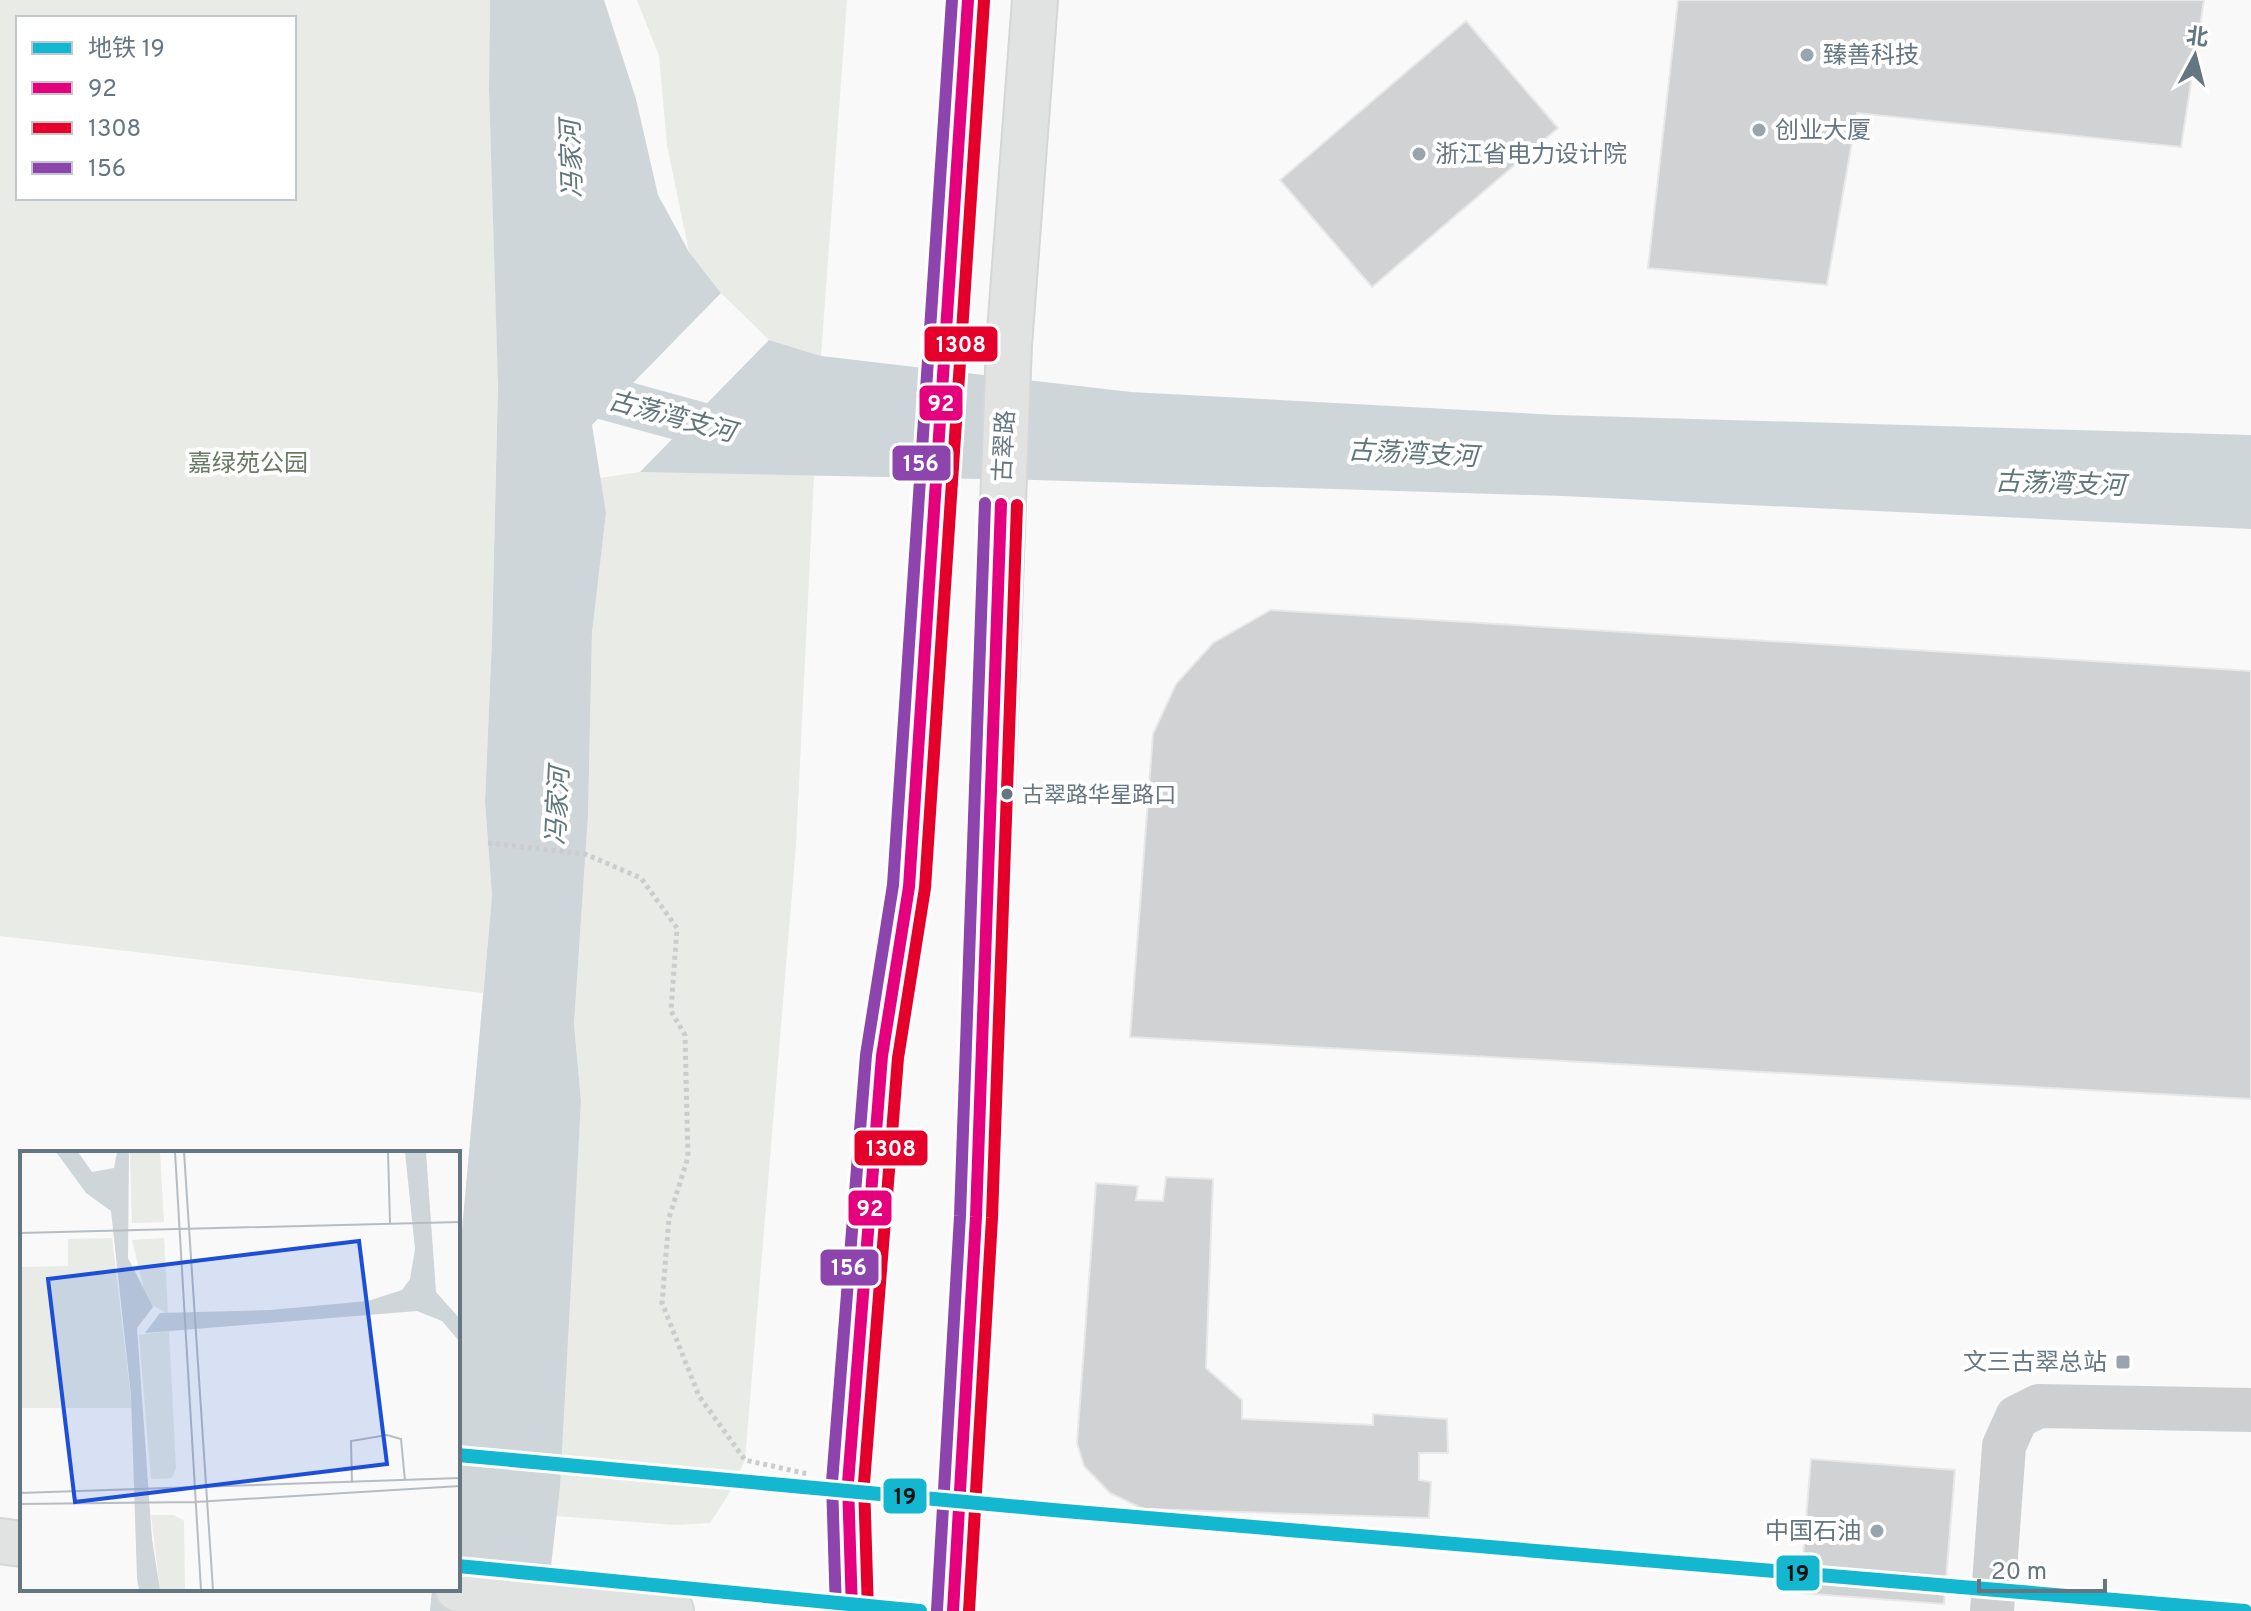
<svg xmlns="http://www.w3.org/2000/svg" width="2251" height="1611" viewBox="0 0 2251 1611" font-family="Overpass,'Noto Sans SC',sans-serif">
<rect width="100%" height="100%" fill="#f9f9f9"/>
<path fill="#e8ebe6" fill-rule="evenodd" d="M0,0H490L489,90L498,373L492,638L485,802L492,896L483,993L0,936ZM18,18H294V198H18Z
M637,0H847L821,356L769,340L721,293L689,252L667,145L659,56Z
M640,472L814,475L796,845L745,1460L730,1492L710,1523L676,1525L556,1516L581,1101L574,1024L588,816L592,633L606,513L600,478Z"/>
<path fill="#ced6d9" d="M490,0H604L636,99L658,195L689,252L721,293L592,425L606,513L592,633L588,816L574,1024L581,1101L560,1486L546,1611H430L432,1589H458V1274L492,896L485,802L492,638L498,384L489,90Z
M769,340L821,356L1131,392L1557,415L2251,435V529L1563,496L1035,480L640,472Z"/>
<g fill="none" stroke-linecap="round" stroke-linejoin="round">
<path stroke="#ced6d9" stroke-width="44" d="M580,391L747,437"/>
</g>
<path fill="#d0d2d3" stroke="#e8e8e8" stroke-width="2" d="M1678,0H2204L2181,147L1857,113L1827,285L1648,268Z
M1466,21L1558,128L1372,287L1280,180Z
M1271,610L2251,671V1099L1130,1037L1153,734L1176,684L1213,643Z
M1166,1177L1213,1179L1206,1368L1242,1400V1419L1373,1425V1414L1447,1419L1448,1453H1419V1480L1431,1482L1429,1518L1143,1509L1110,1493L1084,1466L1077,1443L1096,1183L1138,1186L1136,1200L1163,1201Z
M1811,1459L1955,1470L1944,1604L1800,1593Z"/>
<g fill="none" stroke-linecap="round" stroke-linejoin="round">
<g stroke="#d5d6d7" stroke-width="48">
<path id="major" d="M0,1541L22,1544
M458,1589L671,1611
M852,1611L848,1483L882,1056L909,887L968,0
M953,1611L976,1217L1009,345L1035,0"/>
</g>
<path stroke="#cbcccd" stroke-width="5" stroke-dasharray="4 4" stroke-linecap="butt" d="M488,843L585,854L641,878L677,928L671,1011L685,1035L688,1157L669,1218L662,1303L699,1396L745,1460L808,1474"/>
<path stroke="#cecfd0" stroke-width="44" d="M1992,1611L2004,1446L2017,1417L2039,1406L2251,1410"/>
<use href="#major" stroke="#e1e2e2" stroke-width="44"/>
<g stroke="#fff" stroke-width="18">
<path id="bus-1" d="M852,1611L848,1483L882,1056L909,887L968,0
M953,1611L976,1217L1001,504"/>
</g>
<g stroke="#fff" stroke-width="18">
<path id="bus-2" d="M868,1611L864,1483L898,1058L925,888L984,1
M969,1611L992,1218L1017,505"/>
</g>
<g stroke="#fff" stroke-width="18">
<path id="bus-3" d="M937,1610L960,1216L985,503
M836,1611L832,1482L866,1055L893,885L952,0"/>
</g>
<use href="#bus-1" stroke="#e5007d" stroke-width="12"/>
<use href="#bus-2" stroke="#e4002b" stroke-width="12"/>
<use href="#bus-3" stroke="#8e44ad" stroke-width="12"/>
<g stroke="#fff" stroke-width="20">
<path id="metro-1" d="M458,1455L1053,1510L2245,1611
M458,1566L920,1611"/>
</g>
<use href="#metro-1" stroke="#13b7d0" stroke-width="14"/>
</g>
<g fill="#99a4ac" stroke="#fff" stroke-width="3">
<circle cx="1807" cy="55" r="8"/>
<circle cx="1759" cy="130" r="8"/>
<circle cx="1419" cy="154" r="8"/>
<rect x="2115" y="1354" width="16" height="16" rx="4"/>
<circle cx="1877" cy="1531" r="8"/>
</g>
<circle fill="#657683" stroke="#fff" stroke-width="3" cx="1007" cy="794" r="7"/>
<g text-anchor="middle" stroke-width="8" stroke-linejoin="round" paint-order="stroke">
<g font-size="22" fill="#657683" stroke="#fff" text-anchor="start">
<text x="1022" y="802">古翠路华星路口</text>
</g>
<g font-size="24" fill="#657683" stroke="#fff" text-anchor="start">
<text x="1823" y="63">臻善科技</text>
<text x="1775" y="138">创业大厦</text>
<text x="1435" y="162">浙江省电力设计院</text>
<text x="2107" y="1370" text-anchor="end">文三古翠总站</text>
<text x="1861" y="1539" text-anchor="end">中国石油</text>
</g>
<g font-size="24" fill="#657683" stroke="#fff">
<text transform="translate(1004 446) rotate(-87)" y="8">古翠路</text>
</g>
<g font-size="24" fill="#687a64" stroke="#fff">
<text x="248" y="471">嘉绿苑公园</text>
</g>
<g font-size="26" font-style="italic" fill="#60757c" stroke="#fff">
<text transform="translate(571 159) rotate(-92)" y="9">冯家河</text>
<text transform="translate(672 416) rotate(15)" y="9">古荡湾支河</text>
<text transform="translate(1413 453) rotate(3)" y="9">古荡湾支河</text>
<text transform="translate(2060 483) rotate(2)" y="9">古荡湾支河</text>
<text transform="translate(557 806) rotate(-87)" y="9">冯家河</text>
</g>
</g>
<g transform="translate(20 1151)">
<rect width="440" height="440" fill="#f9f9f9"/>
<path d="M110,1H140L144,71L112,72ZM92,87L112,257H0V116L48,115V88ZM144,87L148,163L127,151L112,89ZM149,180L156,317L152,327L131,328L119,184ZM131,364H154L164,370L165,439H140Z" fill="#e8ebe6"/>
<path d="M36,1H58L72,21L94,17L97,1H109L108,107L133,156L117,177L132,388L140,439H119L117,427L111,244L91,60L66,42ZM385,1H406L416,141L440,168V191L422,170L397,160L125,182L140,162L250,159L348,150L382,139L390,128L395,98Z" fill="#ced6d9"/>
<path fill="none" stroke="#b5bdc3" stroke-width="2" d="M155,1L181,439M164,1L193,439M368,1L370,72M0,82L440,71M332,332L331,290L367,284L381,288L385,330M0,342L440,327M0,353L175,351L440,335"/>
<path fill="#1d4ed8" fill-opacity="0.15" stroke="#1d4ed8" stroke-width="4" d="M339,90L367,313L55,351L28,128Z"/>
<rect width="440" height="440" fill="none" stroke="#657683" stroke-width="4"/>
</g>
<g stroke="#fff" stroke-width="3">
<rect x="923" y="325" width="76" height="38" rx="8" fill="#e4002b"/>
<rect x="918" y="384" width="46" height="38" rx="8" fill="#e5007d"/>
<rect x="891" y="444" width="61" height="38" rx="8" fill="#8e44ad"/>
<rect x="853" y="1129" width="76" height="38" rx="8" fill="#e4002b"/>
<rect x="847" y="1189" width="46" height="38" rx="8" fill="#e5007d"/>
<rect x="819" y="1248" width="61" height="39" rx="8" fill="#8e44ad"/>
<rect x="882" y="1477" width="46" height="38" rx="8" fill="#13b7d0"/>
<rect x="1775" y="1554" width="46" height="38" rx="8" fill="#13b7d0"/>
</g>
<g font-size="22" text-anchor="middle" font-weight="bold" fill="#fff">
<text x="961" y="352">1308</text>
<text x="941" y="411">92</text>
<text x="921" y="471">156</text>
<text x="891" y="1156">1308</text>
<text x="870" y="1216">92</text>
<text x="849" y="1275">156</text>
</g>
<g font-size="22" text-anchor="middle" font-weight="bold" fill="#111">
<text x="905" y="1504">19</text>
<text x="1798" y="1581">19</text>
</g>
<rect x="16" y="16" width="280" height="184" fill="#ffffff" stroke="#c1c8cd" stroke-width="2"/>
<rect x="32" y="42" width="40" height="12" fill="#13b7d0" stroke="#c1c8cd" stroke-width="2"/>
<text x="88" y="56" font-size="24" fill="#657683">地铁 19</text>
<rect x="32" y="82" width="40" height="12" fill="#e5007d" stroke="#c1c8cd" stroke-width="2"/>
<text x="88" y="96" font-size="24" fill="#657683">92</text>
<rect x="32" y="122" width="40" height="12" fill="#e4002b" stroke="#c1c8cd" stroke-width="2"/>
<text x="88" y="136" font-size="24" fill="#657683">1308</text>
<rect x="32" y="162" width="40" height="12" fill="#8e44ad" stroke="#c1c8cd" stroke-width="2"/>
<text x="88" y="176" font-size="24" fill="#657683">156</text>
<g transform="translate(2195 56) rotate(7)" stroke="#ffffff" stroke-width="6" paint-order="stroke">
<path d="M0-6L14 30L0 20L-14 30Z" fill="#657683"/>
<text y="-12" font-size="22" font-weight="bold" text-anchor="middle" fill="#657683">北</text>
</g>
<path d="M1979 1579v12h126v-12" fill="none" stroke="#657683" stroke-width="4"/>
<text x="1991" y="1579" font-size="24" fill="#657683" stroke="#ffffff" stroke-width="6" paint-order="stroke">20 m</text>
</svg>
